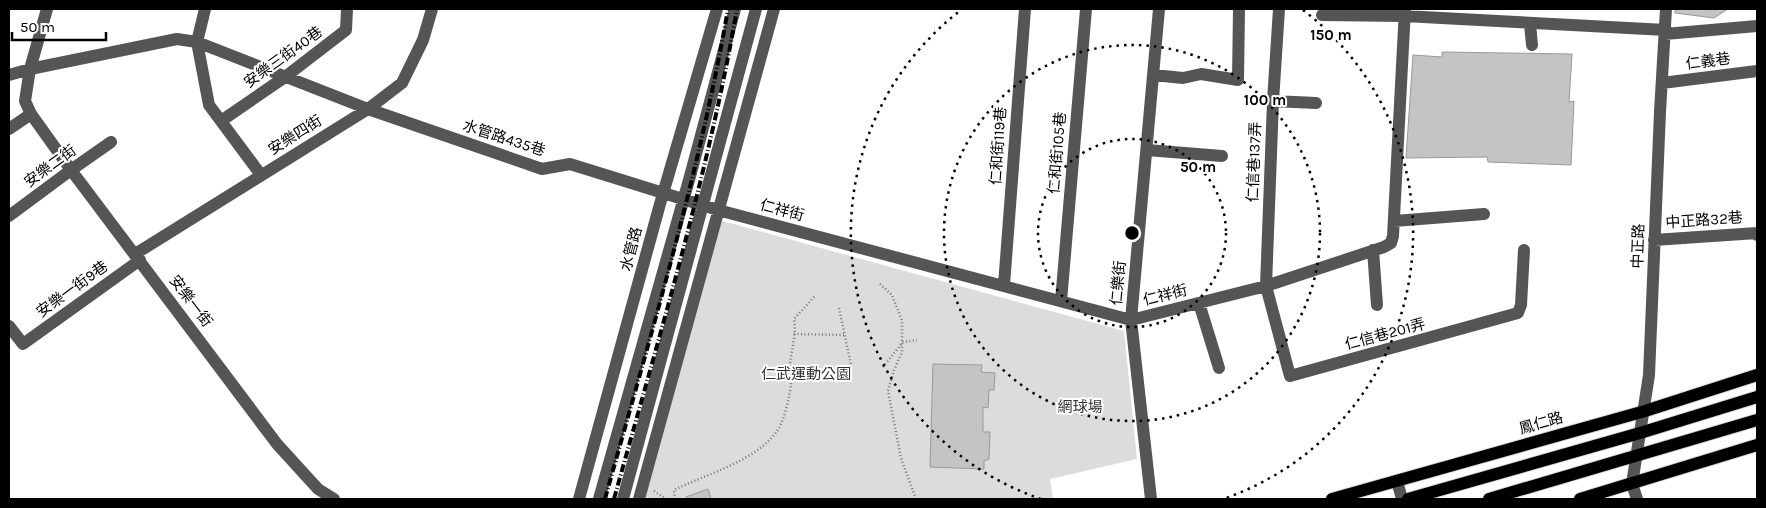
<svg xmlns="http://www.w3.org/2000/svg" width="1766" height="508" viewBox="0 0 1766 508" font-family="Karla,'Noto Sans TC',sans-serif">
<rect width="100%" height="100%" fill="#fff"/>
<path fill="#dcdcdc" d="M719,220L1124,331L1137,459L1050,479L1053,499H640Z"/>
<path fill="#c4c4c4" stroke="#999" d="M1675,9H1728L1714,18L1675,13Z
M1442,52L1572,54L1569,102L1574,101L1571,165L1488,162L1487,157L1406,158L1413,55L1442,57Z
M933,364L982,365L981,372L995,373L994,390H989L988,408L983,407V432H990L989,459L984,461V469L930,467Z
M708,489L711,499H686V497Z"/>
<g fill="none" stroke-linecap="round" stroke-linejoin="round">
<g stroke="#dbdbdb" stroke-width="14">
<path id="major" d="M1332,499L1645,411L1757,375
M1408,499L1640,433L1757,397
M1489,499L1757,420
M1580,499L1757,445"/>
</g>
<path stroke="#777" stroke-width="2.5" stroke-dasharray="1 2.5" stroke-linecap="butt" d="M880,284L892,295L902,321V352L894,370L888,391L901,458L916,499
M839,308L851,365
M794,334L845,335
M883,367L903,342L917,340
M654,491L666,499
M675,499L674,490C706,474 760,460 779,428C784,420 790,395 791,384C792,379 790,374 790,369C790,352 797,336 794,319L815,296"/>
<path stroke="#555" stroke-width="12" d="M47,9L30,69L25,101L31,114L71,170L277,444L318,489L334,499
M205,9L197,42L209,105L261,175
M1279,9L1273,101L1266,286L1290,376L1518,313L1521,305L1524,250
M1322,15L1404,16L1666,30
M1530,24L1532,45
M1665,34L1757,26
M9,75L30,69L177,39L197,42L368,109L542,169L570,164L718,210L1131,320L1266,286L1384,247L1391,243L1393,236L1405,9
M1154,75L1183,78L1201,74L1238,80L1239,9
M1662,83L1757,71
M1273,101L1316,103
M221,121L285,77L346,30L347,9
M9,129L31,114
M1147,150L1222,156
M9,216L71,170L111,142
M1394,221L1484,214
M1654,240L1757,233V235
M1373,250L1377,305
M135,254L368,109L402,83L423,40L432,9
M1004,285L1025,9
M1061,301L1086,9
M1199,303L1219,368
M9,326L23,344L140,260
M1397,481L1402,499
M579,499L660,204L717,9
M599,499L689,180L735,9
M623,499L756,9
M639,499L774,9
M1151,499L1131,320L1159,9
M1637,499L1632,484L1649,375L1660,112L1666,9"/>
<use href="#major" stroke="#000" stroke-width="12"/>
<path stroke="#000" stroke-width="4" stroke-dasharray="8 2.5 1 2.5" stroke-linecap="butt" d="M605,499C650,337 699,175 728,9
M614,499C659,337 708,175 737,9"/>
</g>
<g fill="none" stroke="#000" stroke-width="2.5" stroke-dasharray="2.5 5">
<circle cx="1132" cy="233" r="94"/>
<circle cx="1132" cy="233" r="188"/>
<path d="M1041 499A281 281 0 0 1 961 10M1303 10A281 281 0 0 1 1223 499"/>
</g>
<g text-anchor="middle" stroke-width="4" stroke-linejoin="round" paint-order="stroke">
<g font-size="15" fill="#000" stroke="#fff">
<text transform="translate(283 57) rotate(-36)" y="5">安樂三街40巷</text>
<text transform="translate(1708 61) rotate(-7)" y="5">仁義巷</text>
<text transform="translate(295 135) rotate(-32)" y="5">安樂四街</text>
<text transform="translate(504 138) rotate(18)" y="5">水管路435巷</text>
<text transform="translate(998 146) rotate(-86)" y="5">仁和街119巷</text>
<text transform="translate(1057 153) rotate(-85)" y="5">仁和街105巷</text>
<text transform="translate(1254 162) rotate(-88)" y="5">仁信巷137弄</text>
<text transform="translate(50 166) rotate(-36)" y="5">安樂二街</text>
<text transform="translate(782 210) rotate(15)" y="5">仁祥街</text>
<text transform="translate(1704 220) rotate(-4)" y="5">中正路32巷</text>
<text transform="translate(1638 246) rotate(-88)" y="5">中正路</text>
<text transform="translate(631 249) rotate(-75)" y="5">水管路</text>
<text transform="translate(1118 283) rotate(-85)" y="5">仁樂街</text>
<text transform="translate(72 289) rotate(-36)" y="5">安樂一街9巷</text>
<text transform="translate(1165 295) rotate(-14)" y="5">仁祥街</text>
<text transform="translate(191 301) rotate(53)" y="5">安樂一街</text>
<text transform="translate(1385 334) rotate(-15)" y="5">仁信巷201弄</text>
<text transform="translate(1541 423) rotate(-16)" y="5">鳳仁路</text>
</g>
<g font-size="15" fill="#333" stroke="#fff">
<text x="806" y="379">仁武運動公園</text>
<text x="1080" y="412">網球場</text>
</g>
</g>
<circle cx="1132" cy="233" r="8" fill="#000" stroke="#fff" stroke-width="2.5"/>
<g font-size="15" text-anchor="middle" font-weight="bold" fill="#000" stroke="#fff" stroke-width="4" stroke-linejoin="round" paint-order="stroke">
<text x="1331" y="40">150 m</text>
<text x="1265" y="105">100 m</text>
<text x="1198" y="172">50 m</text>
</g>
<rect width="1766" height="508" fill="none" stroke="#000000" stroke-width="20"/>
<path d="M12 32v8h94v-8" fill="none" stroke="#000000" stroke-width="2.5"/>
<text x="20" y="32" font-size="15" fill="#000000" stroke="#ffffff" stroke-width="4" paint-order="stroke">50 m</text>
</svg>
